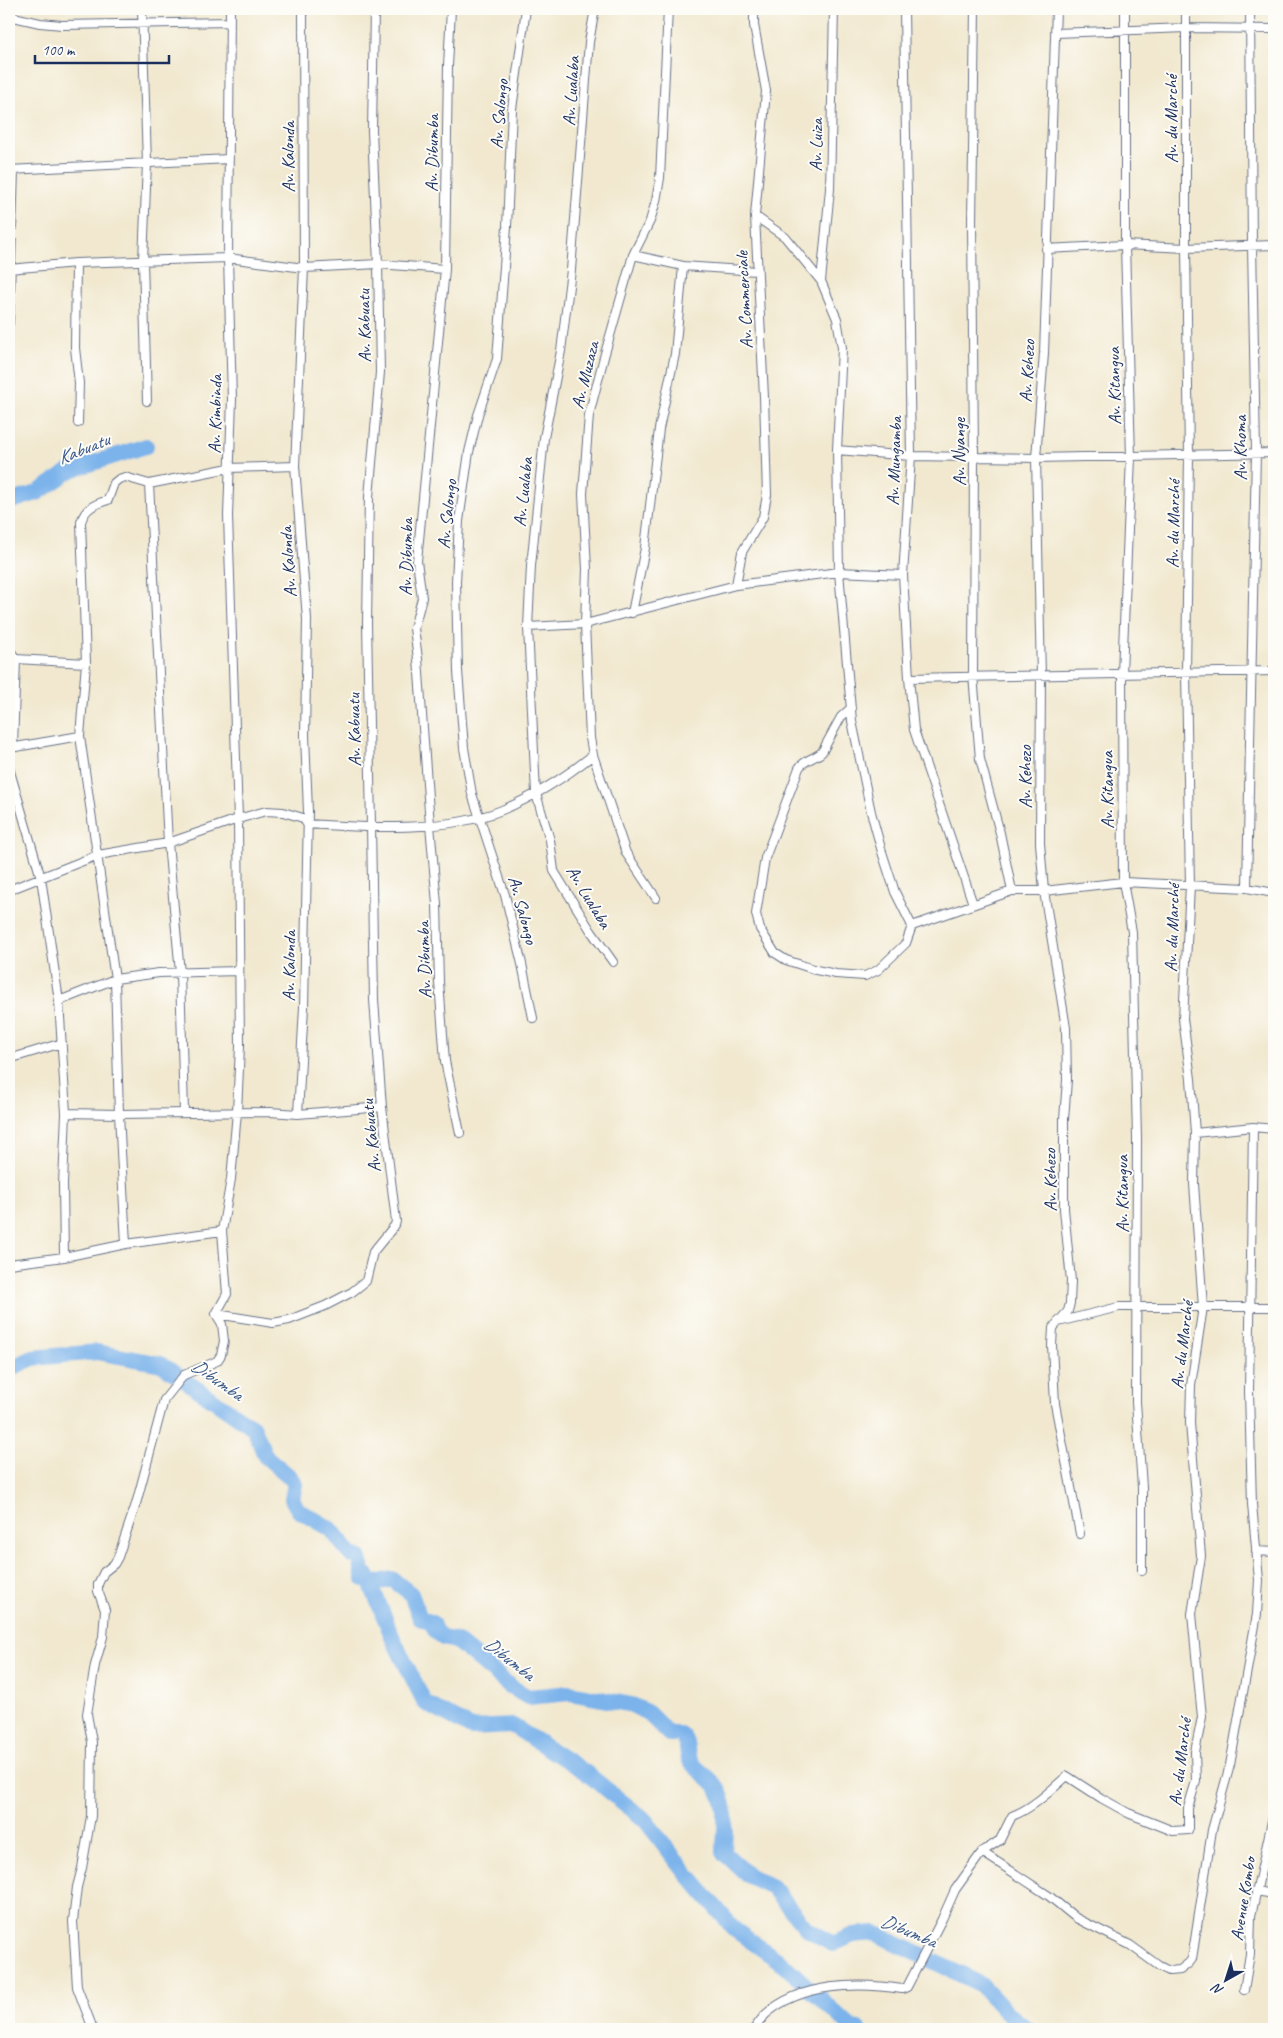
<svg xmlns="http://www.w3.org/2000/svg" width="1283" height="2038" viewBox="0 0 1283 2038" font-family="Caveat,sans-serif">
<rect width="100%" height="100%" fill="#fdfcf7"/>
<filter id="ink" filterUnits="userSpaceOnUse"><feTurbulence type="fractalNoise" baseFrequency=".02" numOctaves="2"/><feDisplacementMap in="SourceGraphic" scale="10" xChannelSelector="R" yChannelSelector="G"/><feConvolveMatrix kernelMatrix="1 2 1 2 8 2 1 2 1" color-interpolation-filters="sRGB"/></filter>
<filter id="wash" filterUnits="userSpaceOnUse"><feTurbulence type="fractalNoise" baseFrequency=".0096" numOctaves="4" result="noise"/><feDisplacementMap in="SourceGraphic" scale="20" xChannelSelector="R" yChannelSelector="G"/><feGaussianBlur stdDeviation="1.12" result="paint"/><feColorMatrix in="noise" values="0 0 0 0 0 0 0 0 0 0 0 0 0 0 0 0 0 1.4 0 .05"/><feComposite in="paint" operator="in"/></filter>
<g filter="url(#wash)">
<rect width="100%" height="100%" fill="#f1e8cf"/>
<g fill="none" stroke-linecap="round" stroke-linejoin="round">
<path stroke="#7bb3eb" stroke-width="16" d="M9,502L37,493L71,470L146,446
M9,1369L33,1358L97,1352L161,1364L254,1428L265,1456L289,1476L295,1484L292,1499L298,1510L331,1529L351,1555L359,1557C363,1564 361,1571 364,1579L374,1584L392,1579L411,1594L420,1618L432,1623L435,1631L443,1638L456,1641L511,1687L528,1697L570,1693L632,1705L648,1713L669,1734H680C691,1744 684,1752 691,1762C698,1771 709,1777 716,1786C730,1806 724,1831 724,1853L749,1876L772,1887L806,1928L833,1944L853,1935L875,1933L980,1984L1011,2017L1027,2029
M367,1575L394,1641L425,1703L471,1728L513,1726L585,1772L645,1820L687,1874L735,1930L782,1963L852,2028L859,2029"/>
</g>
</g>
<g filter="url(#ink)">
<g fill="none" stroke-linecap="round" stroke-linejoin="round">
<g stroke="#667086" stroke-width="10">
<path id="minor" d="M142,9L147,163L143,261L147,401
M451,9L448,66L445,269L417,561L422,598L414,628L418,659L430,825L437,904L439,982L445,1061L460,1133
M526,9L512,109L507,227L497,359L478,415L469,452L459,521L456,582L458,671L464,748L472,794L505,895L522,964L533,1018
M595,9L589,42L571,270L561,351L544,438L531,566L528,627L536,794L550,840L554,871L591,931L613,962
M904,9L911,456L903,575L909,678L914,730L973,904
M975,9L972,221L974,456L973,675L980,759L1000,833L1012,891
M1056,9L1044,353L1036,458L1041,676L1040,843L1044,891L1066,1028L1067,1080L1064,1119V1209L1071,1281L1070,1303L1068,1311L1053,1328L1052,1345L1055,1404L1080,1534
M1125,9V245L1131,457L1122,673L1123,882L1132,932L1137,1138L1136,1402L1142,1487V1571
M9,16L40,23L62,25L230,22
M1056,33L1186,28L1274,29
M9,170L229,159
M755,216L785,237L821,281L837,319L842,348L837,450L839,572L852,721L871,812L882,852L895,892L912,926L906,943L878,970L865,976L836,974L816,970L786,960L775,953L760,929L756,914L765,858L799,768C805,759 814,759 822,752L841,717L851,708
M1046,249L1125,245L1186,248L1274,245
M633,255L683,266L757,271
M76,263L75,348L79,383L78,423
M9,269L76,263L228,258L304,268L378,264L445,269
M821,281L830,189L834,9
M9,323L14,170
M837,450L911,456L1036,458L1274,453
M149,484L168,843L180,973L184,1113
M736,585L742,552L763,517L767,495L764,397L755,216L766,91L754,25V9
M632,613L645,548L659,429L675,354L683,266
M528,627L585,624L736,585L839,572L903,575
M9,653H12L16,659L86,663
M909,678L1274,671
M13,746L16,659
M10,748L80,736
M9,768L41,878L59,1001L66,1113L63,1184L64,1257
M1247,888L1256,452L1252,245L1250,9
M9,890L98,855L168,843L238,819L266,811L283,812L303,818L307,824C363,828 450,832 502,810C536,796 565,777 593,755
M656,898L626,853L593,755L590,738L585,624L587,569L583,494L589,415L604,357L633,255L650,221L656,201L660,178L668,9
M912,926L1012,891H1044L1123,882L1247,888L1274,893
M59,1001L115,979L159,973L239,971
M9,1059L62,1043
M66,1113L119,1114L270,1112L298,1114L382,1107
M298,1114L304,1007L308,812L305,735L307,619L295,466L304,268L303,9
M1195,1133L1253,1127L1274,1129
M126,1244L119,1114L115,979L80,736L86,663L81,522C85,508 95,504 108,500L114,483L119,479L125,477L149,484L229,468L295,466
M9,1264L64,1257L126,1244L222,1231
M216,1314L273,1323L289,1320L325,1306L352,1292L366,1281L373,1252L395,1225L396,1221L382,1107L374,1000L371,826L367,623L369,497L380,372L378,264L372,131L374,9
M1058,1322L1119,1307H1274
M1256,1551L1274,1552
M982,1852L1049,1896L1076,1918L1130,1945L1159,1966L1169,1971L1180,1970L1189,1963L1192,1959L1212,1830L1230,1765L1257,1614L1259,1580L1252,1504L1249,1391L1253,1127
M1256,1891L1274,1894
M1244,1990L1250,1954L1251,1916L1274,1812
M93,2029L77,1987L73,1921L77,1887L82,1868L91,1816L92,1742L87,1714L95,1665L103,1637L105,1610L98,1591V1584L104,1572L114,1564L118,1557L136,1504L164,1400L184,1375L217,1361L221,1355L224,1341L222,1324L216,1314L227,1294L222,1231L231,1179L237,1112L240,1046L238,819L228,516L232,399L228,258L230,9
M754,2029C758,2024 761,2019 766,2014C801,1983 858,1982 902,1989L907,1987L942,1919L955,1890L982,1852L1000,1840L1012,1816C1033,1808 1050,1791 1067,1776L1101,1798L1128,1813L1173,1831L1188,1830V1808L1196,1781L1195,1752L1202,1717L1192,1614L1201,1556L1190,1423L1191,1385L1203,1307L1194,1184L1195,1133L1191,1079L1183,1019L1190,886L1186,673L1189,455L1186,248V9"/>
</g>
<use href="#minor" stroke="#fff" stroke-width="8"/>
</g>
</g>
<g text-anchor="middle" stroke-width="4" stroke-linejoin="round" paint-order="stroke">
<g font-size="18" fill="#1b2f5e" stroke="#fdfcf7">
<text transform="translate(571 91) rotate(-86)" y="6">Av. Lualaba</text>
<text transform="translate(499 114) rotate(-85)" y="6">Av. Salongo</text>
<text transform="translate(1171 119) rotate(-90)" y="6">Av. du Marché</text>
<text transform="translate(816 145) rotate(-89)" y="6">Av. Luiza</text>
<text transform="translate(432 153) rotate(-89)" y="6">Av. Dibumba</text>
<text transform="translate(288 157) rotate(-90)" y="6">Av. Kalonda</text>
<text transform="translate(744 300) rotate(-93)" y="6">Av. Commerciale</text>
<text transform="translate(364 326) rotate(-91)" y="6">Av. Kabuatu</text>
<text transform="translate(1027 371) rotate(-87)" y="6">Av. Kehezo</text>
<text transform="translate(585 375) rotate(-76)" y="6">Av. Muzaza</text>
<text transform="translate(1114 386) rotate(-91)" y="6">Av. Kitangua</text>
<text transform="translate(215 414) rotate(-89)" y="6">Av. Kimbinda</text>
<text transform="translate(1240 448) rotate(-90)" y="6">Av. Khoma</text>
<text transform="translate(959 452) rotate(-90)" y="6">Av. Nyange</text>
<text transform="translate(894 461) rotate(-88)" y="6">Av. Mungamba</text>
<text transform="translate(523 492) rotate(-84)" y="6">Av. Lualaba</text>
<text transform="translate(447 514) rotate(-84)" y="6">Av. Salongo</text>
<text transform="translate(1173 524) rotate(-89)" y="6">Av. du Marché</text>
<text transform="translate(406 557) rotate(-89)" y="6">Av. Dibumba</text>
<text transform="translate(288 562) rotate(-94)" y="6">Av. Kalonda</text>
<text transform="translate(354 730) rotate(-91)" y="6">Av. Kabuatu</text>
<text transform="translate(1025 777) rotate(-90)" y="6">Av. Kehezo</text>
<text transform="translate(1107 790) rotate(-90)" y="6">Av. Kitangua</text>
<text transform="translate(589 897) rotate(59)" y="6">Av. Lualaba</text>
<text transform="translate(523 910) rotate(75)" y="6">Av. Salongo</text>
<text transform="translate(1172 928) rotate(-88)" y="6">Av. du Marché</text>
<text transform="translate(424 960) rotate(-92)" y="6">Av. Dibumba</text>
<text transform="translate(289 966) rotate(-89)" y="6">Av. Kalonda</text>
<text transform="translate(371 1136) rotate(-96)" y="6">Av. Kabuatu</text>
<text transform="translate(1050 1180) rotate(-91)" y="6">Av. Kehezo</text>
<text transform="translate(1122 1194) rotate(-90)" y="6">Av. Kitangua</text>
<text transform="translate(1182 1345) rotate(-83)" y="6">Av. du Marché</text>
<text transform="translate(1180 1762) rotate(-83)" y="6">Av. du Marché</text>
<text transform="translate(1243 1899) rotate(-81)" y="6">Avenue Kombo</text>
</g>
<g font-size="19" font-style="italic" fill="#385788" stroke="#fdfcf7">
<text transform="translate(83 448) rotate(-22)" y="7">Kabuatu</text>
<text transform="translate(218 1379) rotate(35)" y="7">Dibumba</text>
<text transform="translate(510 1658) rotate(38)" y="7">Dibumba</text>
<text transform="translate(909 1930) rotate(23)" y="7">Dibumba</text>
</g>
</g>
<rect width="1283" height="2038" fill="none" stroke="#fdfcf7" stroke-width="30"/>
<g transform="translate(1226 1980) rotate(219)" stroke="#fdfcf7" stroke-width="4" paint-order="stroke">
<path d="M0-4L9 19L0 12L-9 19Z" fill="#1b2f5e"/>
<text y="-8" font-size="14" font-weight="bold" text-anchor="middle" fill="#1b2f5e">N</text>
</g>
<path d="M35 55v8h134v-8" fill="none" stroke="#1b2f5e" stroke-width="2.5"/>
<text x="42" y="55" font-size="15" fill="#1b2f5e" stroke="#fdfcf7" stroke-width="4" paint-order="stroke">100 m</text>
</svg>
